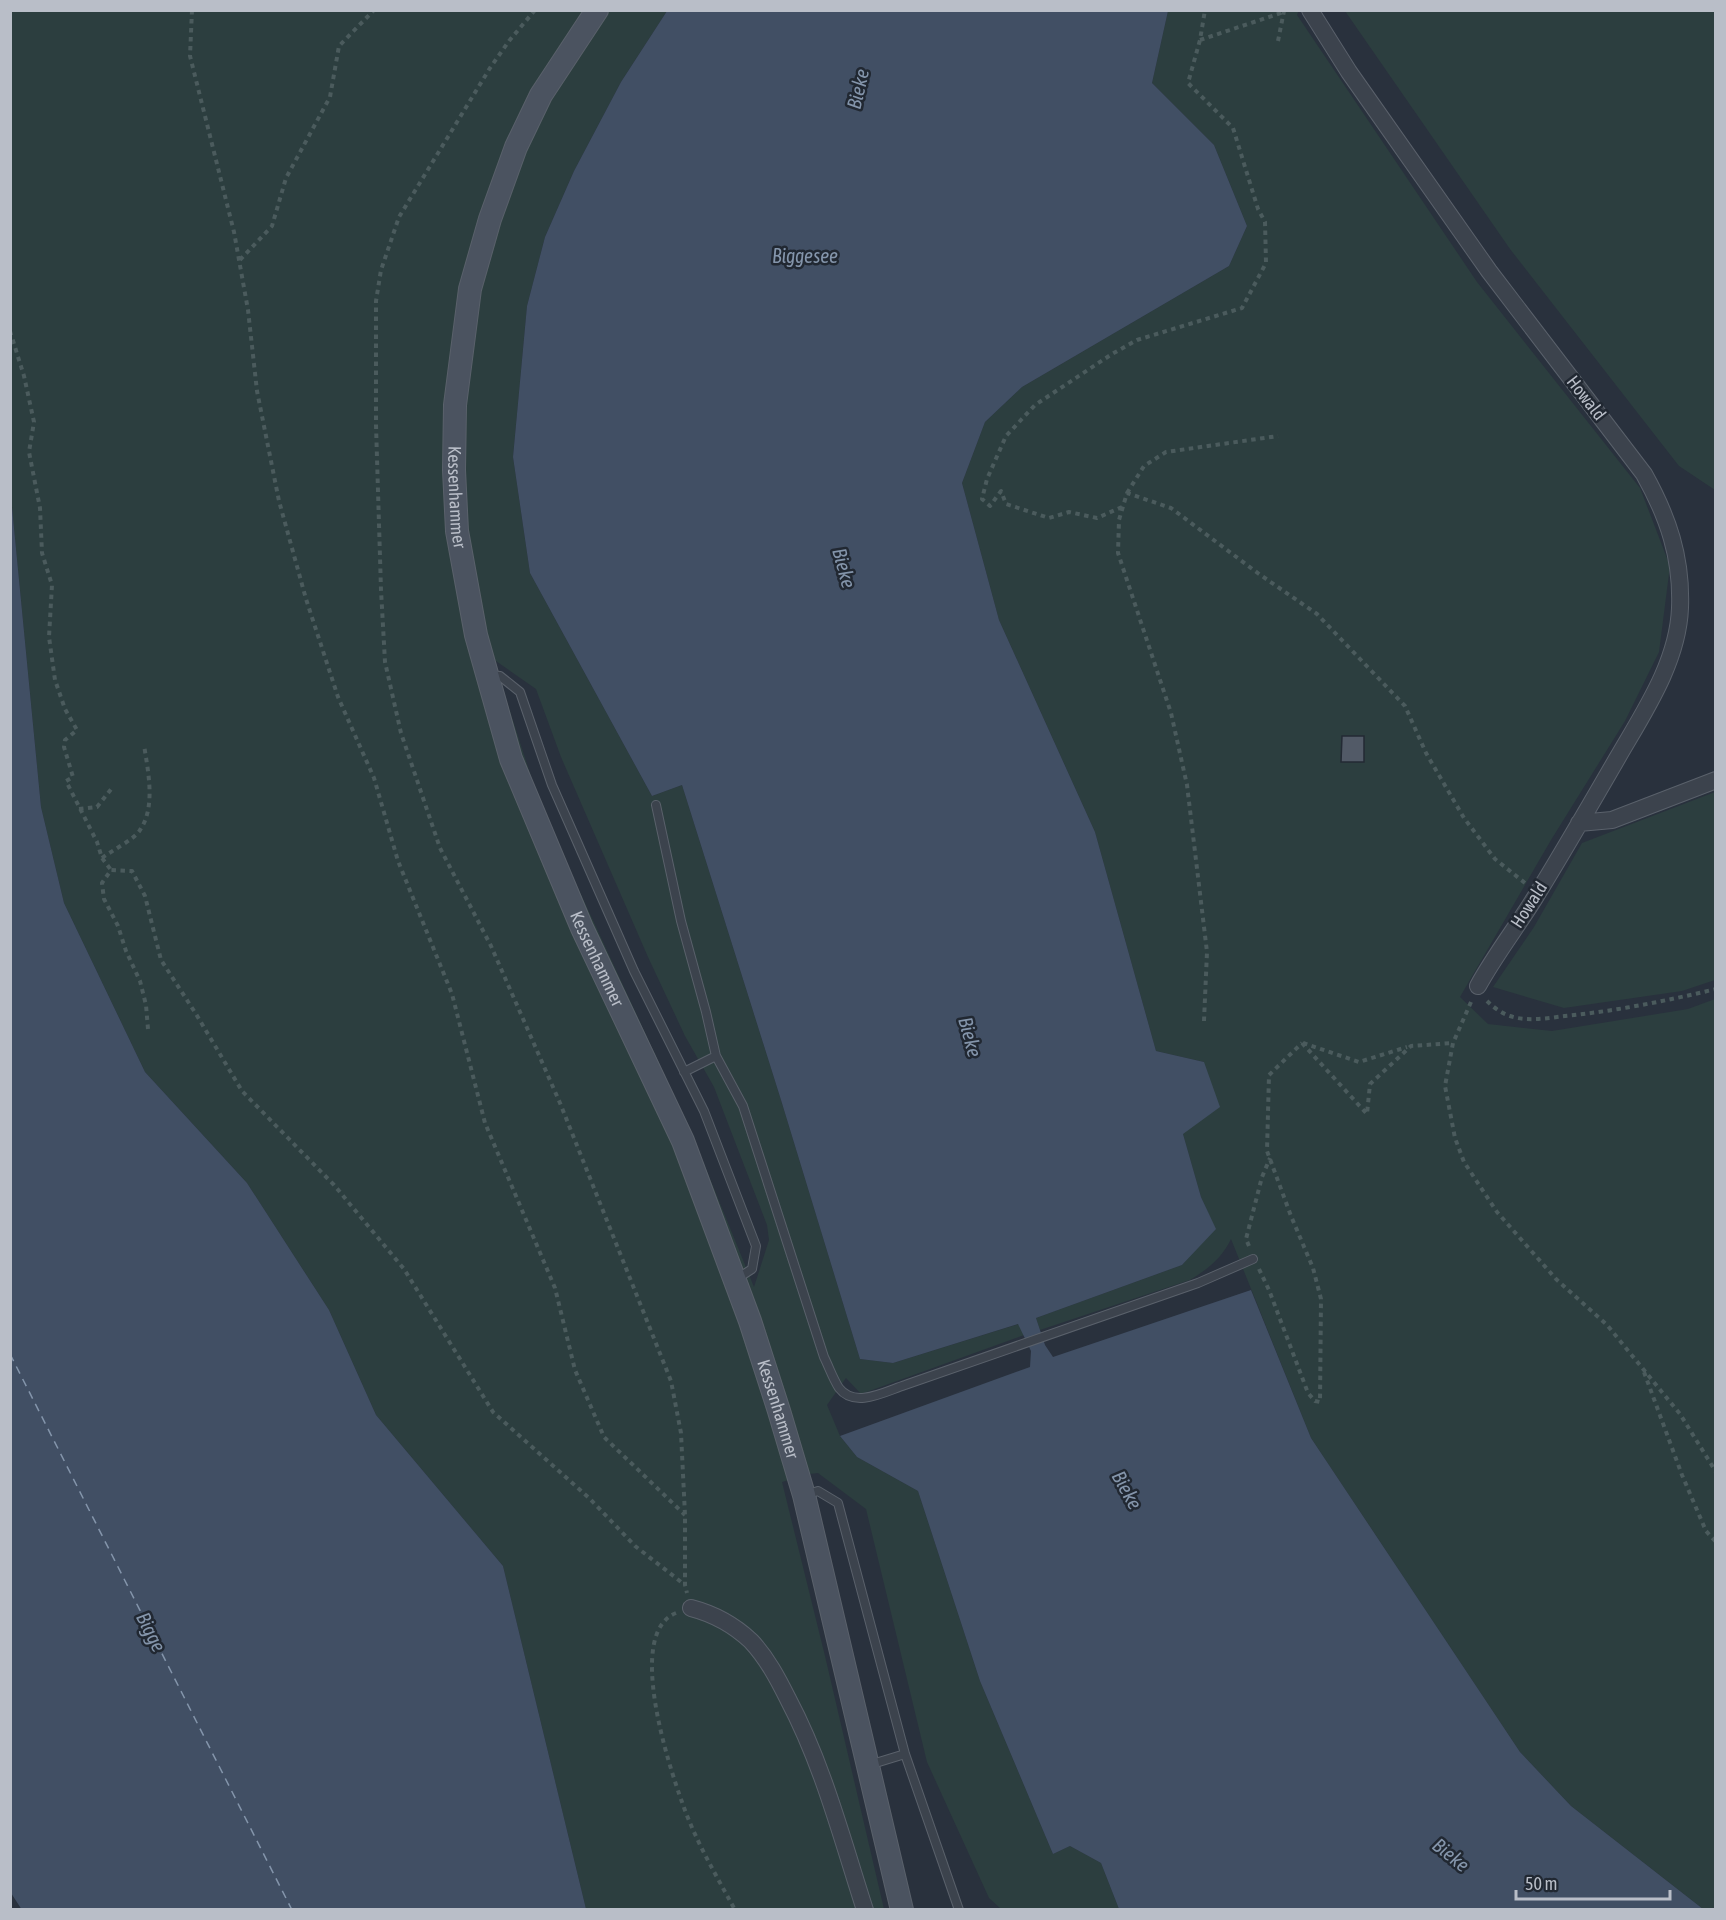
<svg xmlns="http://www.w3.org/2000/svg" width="1726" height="1920" viewBox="0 0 1726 1920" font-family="'Asap Condensed',sans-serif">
<rect width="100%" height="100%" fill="#29313d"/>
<path fill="#2c3e3f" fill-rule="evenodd" d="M1299,10L1297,15L1477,282L1640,488L1670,566L1659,652L1625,721L1551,840L1460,997L1488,1024L1552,1031L1688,1009L1715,999V1909H1703L1571,1806L1520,1752L1311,1438L1231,1239C1222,1258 1208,1269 1190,1280L1040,1330L1036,1318L1182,1265L1215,1229L1201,1197L1183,1134L1204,1062L1156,1051L1095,832L999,620L962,483L985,422L1022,387L1229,266L1247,226L1214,145L1152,83L1168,11Z
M10,11H667L621,82L574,171L545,237L527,306L513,457L530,573L652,796L682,785L781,1100L860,1359L893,1363L1019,1324L1024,1335L861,1394L846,1378L827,1405L840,1436L857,1457L918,1491L980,1681L1053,1854L1070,1846L1101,1863L1119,1909H1001L989,1898L927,1762L866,1509L818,1473L809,1474L782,1482L825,1656L884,1909H586L503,1566L376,1415L329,1310L247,1183L145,1072L64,903L41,807L11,497ZM493,659L536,689L561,757L648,957L685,1036L714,1087L767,1225L769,1240L754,1287L691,1132L559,847L537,795Z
M1345,11H1715V490L1679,466L1510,249Z
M1715,792V980L1682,991L1564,1008L1493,987L1534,927L1582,843Z"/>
<path fill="#414f64" d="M667,11H1168L1152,83L1214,145L1247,226L1229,266L1022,387L985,422L962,483L999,620L1095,832L1156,1051L1204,1062L1220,1107L1183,1134L1201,1197L1216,1229L1182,1265L1036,1318L1045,1345L1053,1357L1251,1290L1311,1438L1520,1752L1571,1806L1703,1909H1119L1101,1863L1070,1846L1053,1854L980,1681L918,1491L857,1457L840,1436L1030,1367L1031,1351L1018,1324L893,1363L860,1359L781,1100L682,785L652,796L530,573L513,457L527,306L545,237L574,171L621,82Z
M11,497L41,807L64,903L145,1072L247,1183L329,1310L376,1415L503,1566L586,1909L22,1910L11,1893Z"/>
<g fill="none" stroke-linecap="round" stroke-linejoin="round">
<path stroke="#8495ab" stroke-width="1.5" stroke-dasharray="8 6" stroke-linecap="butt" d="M10,1354L292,1910"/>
</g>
<path fill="#525a67" stroke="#232a34" stroke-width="1.5" d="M1342,736H1364V762H1341Z"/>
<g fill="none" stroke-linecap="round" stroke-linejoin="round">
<g stroke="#5a616b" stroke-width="10">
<path id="service" d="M488,675L500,676L520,692L552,785L634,971L704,1111L756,1246L752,1269L735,1280
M656,805L681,921L706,1012L716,1056L743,1106L824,1357C829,1367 833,1379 839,1388C855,1409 886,1391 905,1385L1198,1283L1253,1259
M684,1072L716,1056
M805,1495L818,1491L838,1503L905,1754L959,1910
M869,1765L905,1754"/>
</g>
<g stroke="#5a616b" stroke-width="18">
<path id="minor" d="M1310,10L1349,72L1489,271L1644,474C1668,517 1682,557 1680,608C1678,662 1644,712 1618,757C1592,802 1566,847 1539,891C1520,923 1496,953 1478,986
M1579,823L1612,820L1716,780
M691,1608C714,1614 734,1625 751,1641C767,1658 778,1679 788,1699C823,1765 842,1839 865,1910"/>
</g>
<g stroke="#5a616b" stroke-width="24">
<g id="secondary">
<path id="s1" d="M597,10L541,95L516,147L490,219L470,289L455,405L454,470L457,531L476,635L511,759L582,928L683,1141L750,1321L779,1411L804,1495L902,1910"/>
</g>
</g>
<path stroke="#4b5b5d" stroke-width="4" stroke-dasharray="4.5 4.5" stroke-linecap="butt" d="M192,10L190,56L234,232L248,310L257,391L279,501L306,599L338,697L374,778L398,861L452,994L485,1123L555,1288L575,1370L604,1437L685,1515
M535,10L509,41L490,68L399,217L381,270L376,301V425L381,590L385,662L401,733L440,848L491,946L560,1103L671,1381L681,1433L685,1515V1585L687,1593
M1200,40L1284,12
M1278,41L1284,11
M240,260L272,226L286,178L330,97L339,46L374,10
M10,331L24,376L34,422L29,452L40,508L42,553L52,585L49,637L55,680L65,709L77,730L65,740L64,747L73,777L66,781L97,842L102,858L111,870
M1127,493L1144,466L1166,452L1278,436
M1122,507L1097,518L1069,512L1049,518L1006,504L1001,491L990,506L982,499L987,479L1006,436L1035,405L1112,354L1137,340L1242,308L1266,263L1265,222L1258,209L1233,128L1188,83L1200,40L1205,10
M79,809L97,807L112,788
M102,858C111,851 135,839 140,830C156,807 148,771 144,745
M1487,1001C1493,1007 1501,1013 1510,1016C1527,1022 1548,1018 1565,1016C1616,1011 1666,1001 1716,989
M1471,1002L1453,1043L1445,1086L1455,1138L1464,1162L1497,1212L1556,1279L1607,1325L1680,1414L1716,1472
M1204,1021L1207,952L1187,785L1171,713L1118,553L1119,520L1127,493L1171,508L1259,574L1317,614L1405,706L1426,753L1464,818L1495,859L1525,883
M148,1029L146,1005L140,981L126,951L118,926L104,899L102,883L111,870L132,871L145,896L161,960L196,1014L242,1091L334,1185L404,1269L493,1412L589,1498L635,1546L685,1585
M1302,1043L1367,1114L1370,1084L1411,1046L1453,1043
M1303,1043L1359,1062L1407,1047
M1249,1246L1246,1239L1262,1177L1270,1158
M1259,1269L1269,1290L1308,1393L1315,1401L1320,1402L1321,1299L1313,1268L1291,1216L1267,1151L1269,1075L1302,1043
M1644,1372L1682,1475L1706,1531L1716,1542
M676,1613C625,1633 669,1766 682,1802C695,1840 716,1875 735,1910"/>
<use href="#service" stroke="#3c434d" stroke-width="8"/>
<use href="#minor" stroke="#3c434d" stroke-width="16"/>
<use href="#secondary" stroke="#4b5360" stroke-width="22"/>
</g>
<g text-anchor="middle" stroke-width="5" stroke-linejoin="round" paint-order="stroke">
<g font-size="18" fill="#b9bec8" stroke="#212832">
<text transform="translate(1586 398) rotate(52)" y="6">Howald</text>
<text dy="6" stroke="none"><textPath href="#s1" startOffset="518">Kessenhammer</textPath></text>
<text transform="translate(1529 905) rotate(-57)" y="6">Howald</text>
<text dy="6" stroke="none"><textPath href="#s1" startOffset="1004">Kessenhammer</textPath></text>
<text dy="6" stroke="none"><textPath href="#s1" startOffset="1490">Kessenhammer</textPath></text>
</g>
<g font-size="20" font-style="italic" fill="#8495ab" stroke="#212832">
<text transform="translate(858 89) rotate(-77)" y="7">Bieke</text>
<text x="805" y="263">Biggesee</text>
<text transform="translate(844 568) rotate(75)" y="7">Bieke</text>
<text transform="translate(970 1037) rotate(75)" y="7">Bieke</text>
<text transform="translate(1127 1490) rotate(61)" y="7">Bieke</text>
<text transform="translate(151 1632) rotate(63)" y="7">Bigge</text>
<text transform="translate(1451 1855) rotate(39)" y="7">Bieke</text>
</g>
</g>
<rect width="1726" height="1920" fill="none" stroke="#b9bec8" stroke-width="24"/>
<path d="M1516 1890v9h154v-9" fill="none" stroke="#b9bec8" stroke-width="3"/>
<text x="1525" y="1890" font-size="18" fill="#b9bec8" stroke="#212832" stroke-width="4.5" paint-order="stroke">50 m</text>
</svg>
